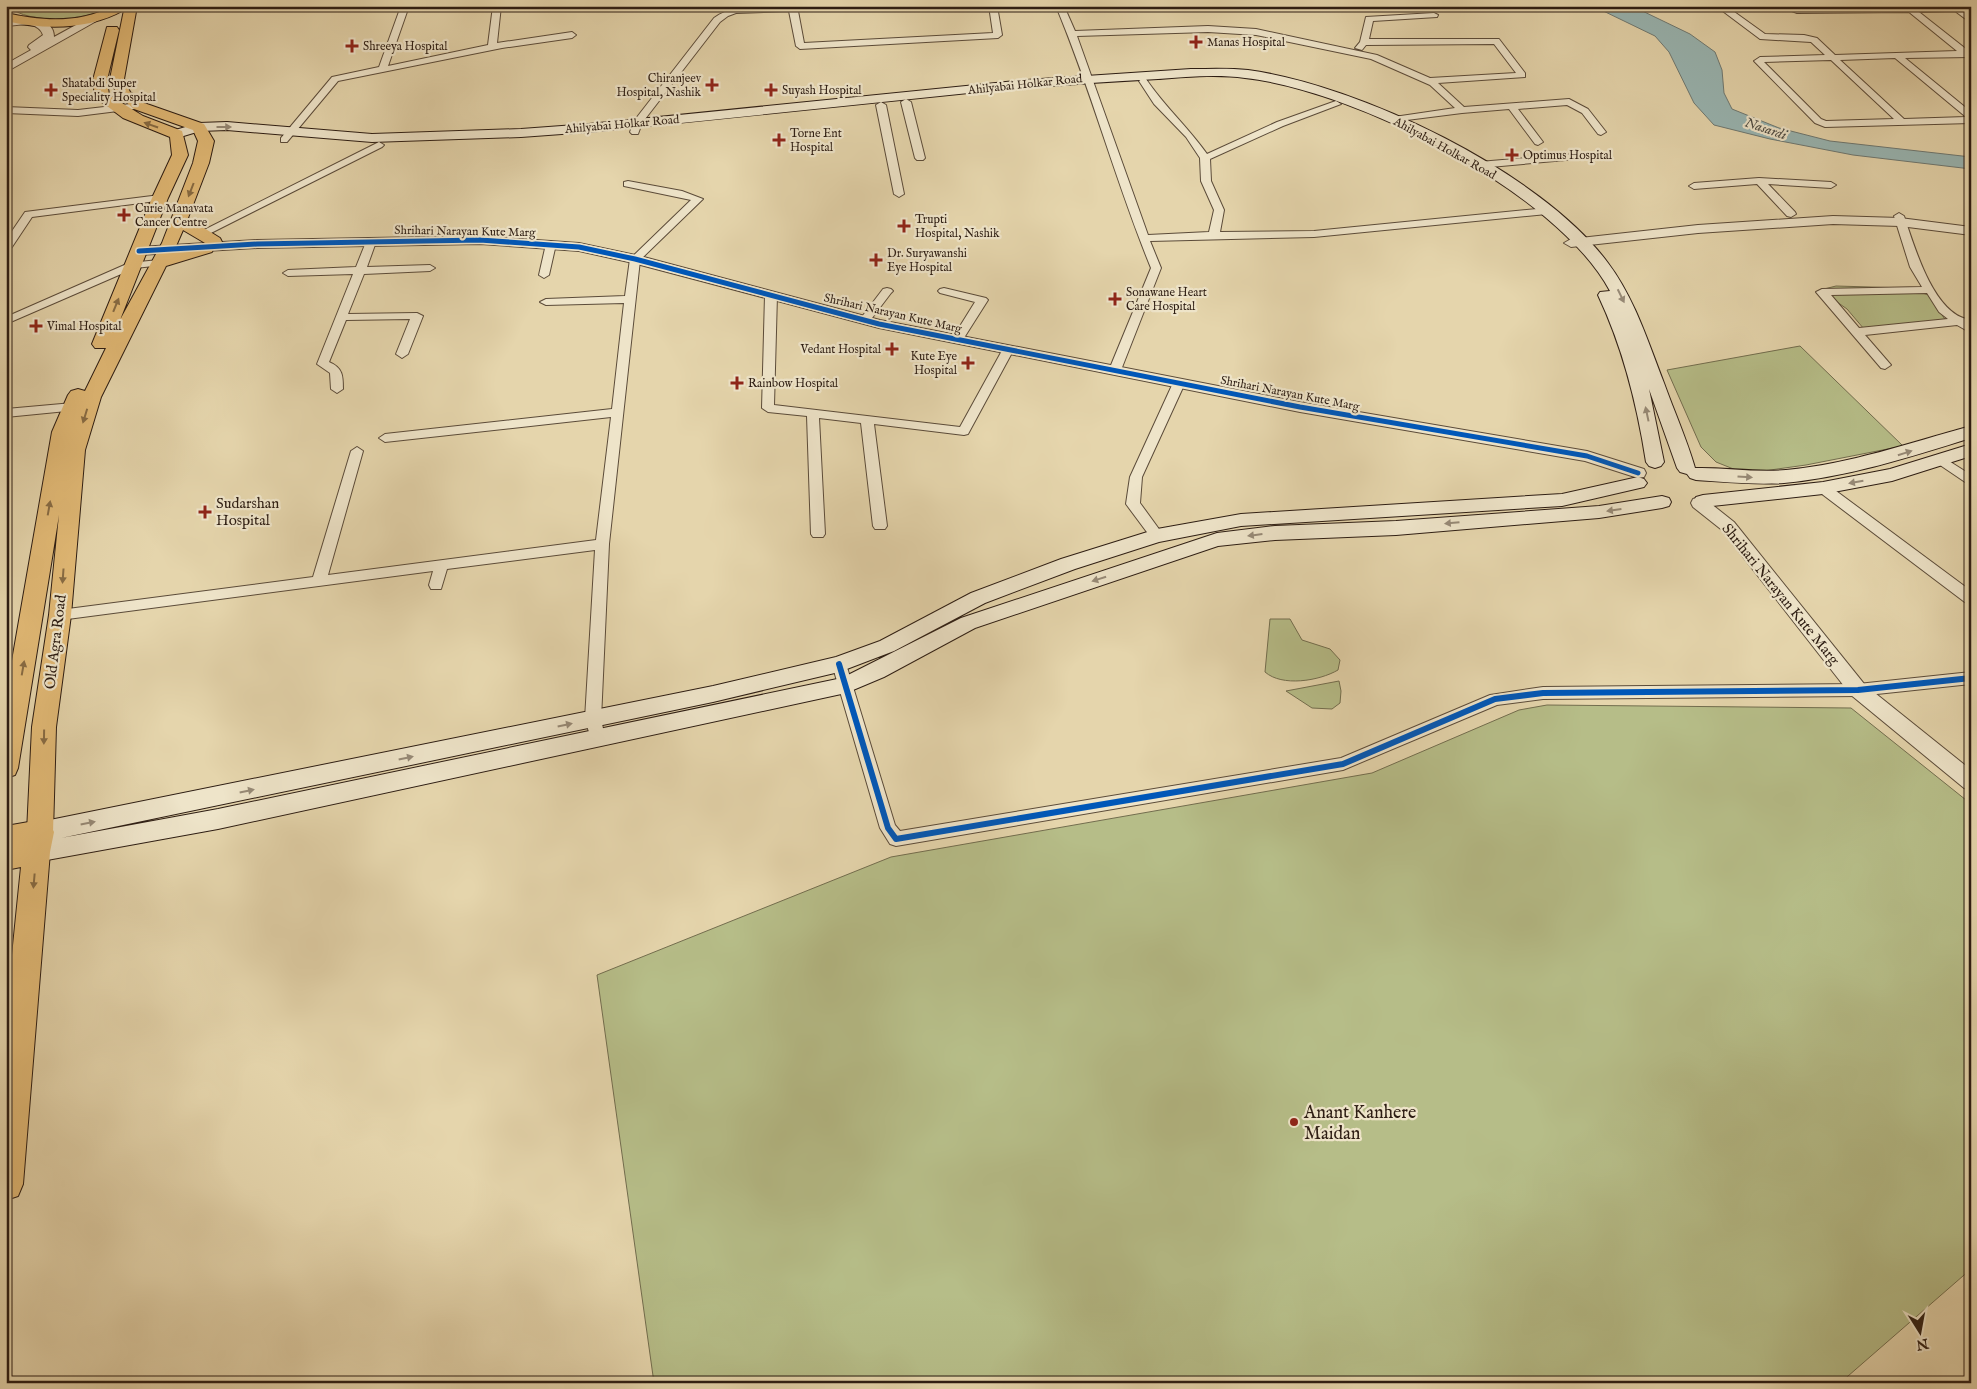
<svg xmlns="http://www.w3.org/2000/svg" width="1977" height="1389" viewBox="0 0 1977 1389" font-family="'IM FELL English',serif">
<rect width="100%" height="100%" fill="#e5d5ac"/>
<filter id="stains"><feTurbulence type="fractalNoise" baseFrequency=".004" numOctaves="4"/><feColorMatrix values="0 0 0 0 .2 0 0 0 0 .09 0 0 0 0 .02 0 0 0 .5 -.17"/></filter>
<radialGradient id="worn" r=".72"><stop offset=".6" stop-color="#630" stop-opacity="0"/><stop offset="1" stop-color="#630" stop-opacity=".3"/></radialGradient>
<path fill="#b6bd88" stroke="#726d4e" d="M8,6H113C90,20 29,26 8,6Z
M1836,286L1906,288L1929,295L1946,321L1864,329L1847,309L1820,290Z
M1800,346L1903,446L1806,465L1756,472H1741L1716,462L1701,447L1667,370Z
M1270,619H1290L1302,640L1330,649L1340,660L1338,670C1319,681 1282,687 1265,672Z
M1339,681L1341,691L1340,703L1332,709L1312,708L1286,691Z
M1547,705L1851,708L1971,804V1269L1840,1383H654L597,975L891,857L1372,773L1519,710Z"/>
<path fill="#99b6b3" stroke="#6e7973" d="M1593,6H1632L1690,34L1715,52L1722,70L1724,93L1732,109L1779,128L1830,141L1971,157V169L1853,155L1770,139L1714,125L1694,103L1669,52L1655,36Z"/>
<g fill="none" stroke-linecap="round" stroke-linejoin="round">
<g stroke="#5b4b39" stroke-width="2">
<path id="minor" d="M401,6H409L388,66L488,45L493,6H501L497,43L572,32L576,35L572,38L502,48L338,81L287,142H281V138L332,77L379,67Z
M535,6H543V8L539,10H536Z
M784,6H845L841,8L798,11L804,43L993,33L989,6H997L1002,35L998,38L800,49L796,46L789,11L736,13L728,16L720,22L642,123L638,134H632L630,132L634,121L714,18C733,4 761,7 784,6Z
M1056,6H1064L1075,31L1208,26L1256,29L1377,55L1430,78L1516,73L1494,44L1366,45L1362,50L1355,48L1360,42L1366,17L1434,13L1438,15L1437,17L1373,21L1369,39H1499L1525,73V77L1438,83L1464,107L1569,99L1588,109L1606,132L1601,135L1598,134L1582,113L1567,105L1518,109L1543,142L1538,145L1535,144L1509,109L1462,113L1391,122V118L1394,117L1455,108L1430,85L1371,59L1256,35L1208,32L1077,36L1148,235L1209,232L1214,210L1201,181L1200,158L1186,137L1154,104L1139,81L1143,78L1146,79C1164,106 1188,127 1207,154L1277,122L1333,102L1336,101L1341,104L1283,126L1210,159L1211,181L1224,210L1220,232L1314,231L1547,208L1552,211L1547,214L1314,237L1150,241L1161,268L1121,370L1115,374L1109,370L1151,268C1116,183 1092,92 1056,6Z
M1716,6H1726L1765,34L1804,35L1817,38L1835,55L1957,51L1909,12L1797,13L1779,6L1798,9L1960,7L1971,16V23L1955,11L1919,12L1971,53V57L1905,58L1971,112V123L1825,127L1815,123L1754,61L1760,57L1825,55L1811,42L1760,39ZM1895,58L1966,117L1904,119L1840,60ZM1831,60L1894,119L1826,121L1821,119L1764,62Z
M906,99L911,102L925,158L923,160H917L915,158L901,102Z
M881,102L886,105L904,194L899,197L894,194L876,105Z
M139,103L144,106L142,108L78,116L6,113V107L78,110Z
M379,142L384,145L382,147L205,236H197L196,234Z
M1574,154L1579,157L1577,159L1479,168L1474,165L1479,162Z
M1759,178L1831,182L1836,185L1831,188L1768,184L1795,212L1796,214L1791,217L1787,216L1757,184L1694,189L1689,186L1694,183Z
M628,181L682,191L703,199L640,260L609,544L601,719L605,738L602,742L597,744L592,742L585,719L595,550L447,569L441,589H431L429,585L433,571L60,620L55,619L53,615L55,611L60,610L313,577L351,451L357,447L363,451L328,575L596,540L611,417L385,442L379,438L385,434L612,409L624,303L546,305L540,302L546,299L625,296L630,259L691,200L624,186V182Z
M160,195L165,198L164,200L32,217L10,250L6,251V240L25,212Z
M1899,213L1904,216C1914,245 1932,310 1966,319L1971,325V333L1957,325L1865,335L1891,365L1885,369L1881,368L1816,292L1822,289L1922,287L1910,267L1894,216ZM1927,293L1939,312L1948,319L1859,328L1831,295Z
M371,239L376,242L367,267L430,265L435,268L430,271L364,274L348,314L417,313L423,316L408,354L402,358L396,354L410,319L346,320L329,362C343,368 343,376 343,389L337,393L331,389L330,373L317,364L353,274L288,276L283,273L288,270L356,267L366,242Z
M551,241L556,244L549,275L544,278L539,275L546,244Z
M159,260L163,261L164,263L163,265L135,268L6,324V317L129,263Z
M887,288L891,289L893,291L891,293L869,322H861L859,320L861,318L883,289Z
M944,288L986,298L988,300L962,341L958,342L952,339L975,302L940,293L938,291L940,289Z
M771,292L777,295L774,405L960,427L1004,347L1008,346L1014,349L968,434L964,435L874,424L887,526L885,529H875L873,526L861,423L819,418L825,534L823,537H813L811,534L807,416L768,412L762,408L765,295Z
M1179,379L1185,383L1142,477L1140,503L1164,536L1162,539H1152L1126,504L1130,477L1173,383Z
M73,403L79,407L77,410L6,417V409Z
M1941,456L1971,475V486L1937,463L1935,460L1937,457Z
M1823,484L1828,485L1971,591V604L1966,603L1818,491L1817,488L1818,485Z
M839,658L844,660L846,664L895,825L900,831L1341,758L1490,695L1543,687L1858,684L1971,672V684L1858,696L1543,699L1497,705L1343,770L896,846L890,844L880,828L832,664L834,660Z"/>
</g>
<g stroke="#5b4b39" stroke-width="2">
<path id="tertiary" d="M96,14L100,15L101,17L100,19L6,72V64L31,50L28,47L29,45L43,35C38,20 18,25 6,26V20C21,18 54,15 54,37Z
M1833,216L1900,218L1971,227V235L1900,226L1833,224L1698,233L1571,247L1564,243L1571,239L1698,225Z
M480,236L579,243L640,256L880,320L1300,402L1587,451L1644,469L1646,473L1644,477L1638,478L1585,461L1300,412L879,328L633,263L579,251L480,244L257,248L139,255L132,251L139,247L257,240Z
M1699,497L1705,499L1734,522L1865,685L1971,770V790L1964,788L1851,695L1722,530L1693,507L1691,503L1693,499Z"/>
</g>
<g stroke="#2d1d13" stroke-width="2">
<path id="secondary" d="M1191,69C1210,69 1229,68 1248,70C1359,85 1541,172 1608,263C1635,299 1648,342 1664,383C1674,411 1687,440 1695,468C1725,467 1755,473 1786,470C1850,464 1909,443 1971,426V438C1910,457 1848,477 1784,483C1755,485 1726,482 1696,480L1690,478L1687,474L1680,472L1677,468L1649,389L1664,462L1661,466L1655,468L1649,466L1646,462C1637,404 1623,348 1598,295L1600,292L1610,291C1557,192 1355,90 1245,78C1216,74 1187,77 1158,79C1101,82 1044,86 988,91C855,105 722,119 589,132L521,137L372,142L227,130L200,131L177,138L170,134L172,131L199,123L227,122L372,134L521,129L589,124L1026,80Z
M1971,444V456L1892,481L1823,494L1703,507L1696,505L1694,501L1696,497L1703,495L1823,482L1890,469Z
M1638,477L1644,479L1647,483L1644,487L1562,506L1241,526L1159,542L1075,569L985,603L894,651L839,672L713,702L61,838L218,809L842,678L961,618L1217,533L1275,526L1396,521L1599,506L1662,496L1669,498L1671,502L1669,506L1662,508L1599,518L1396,535L1275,540L1218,546L975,628L884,677L846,693L218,829L36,862L28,859L24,852L28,845L39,841L32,839L28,832L32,825L40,822L713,686L836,657L880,641L971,593L1061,559L1157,529L1241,514L1562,494Z"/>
</g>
<g stroke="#2d1d13" stroke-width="2">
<path id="primary" d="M112,6H137L124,79L130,92L144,103L204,124L214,141L209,163L188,218L220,238L222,242L220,246L214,247L212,252L166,266L101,397L85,450L71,615L56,727L53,832L49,840L40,843L31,840L27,832L32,727L49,615L59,515L18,768L15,775L6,778V695L52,432L68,395L71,391L78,389L85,391L106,348H95L92,344L152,198L172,155L170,137L123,118L95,97L93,80L107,27H117L119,30L107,80L109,95L143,116L182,131L188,155L168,198L120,320L162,243L193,163L198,141L193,130L134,109L117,94L110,79L124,10C88,30 46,30 6,21V13C41,21 80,24 112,6ZM183,230L205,243L173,253Z"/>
</g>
<g stroke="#2d1d13" stroke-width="2">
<path id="trunk" d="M40,820L50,824L54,832L50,852L23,1184L18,1196L6,1200V1014L21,867L6,870V826Z"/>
</g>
<g stroke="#2d1d13" stroke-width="1">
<path id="motorway" d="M6,6H16L11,11L6,12Z"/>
</g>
<use href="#minor" fill="#eee4c9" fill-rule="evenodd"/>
<use href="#tertiary" fill="#eee4c9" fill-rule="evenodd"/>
<use href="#secondary" fill="#eee4c9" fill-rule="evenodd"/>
<use href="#primary" fill="#e2ba76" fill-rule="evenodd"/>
<use href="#trunk" fill="#e2ba76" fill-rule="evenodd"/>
<use href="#motorway" fill="#e2ba76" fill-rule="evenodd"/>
<g stroke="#eee4c9" stroke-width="8">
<path id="cycleway-far1" d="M139,251L257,244L480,240L579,247L635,259L879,324L1300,407L1587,456L1638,473"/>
</g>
<g stroke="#eee4c9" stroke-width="9">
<path id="cycleway" d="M839,664L888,828L896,839L1343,764L1495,699L1543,693L1858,690L1971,678"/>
</g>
<use href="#cycleway-far1" stroke="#0057b8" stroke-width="5"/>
<use href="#cycleway" stroke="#0057b8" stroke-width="6"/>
</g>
<defs><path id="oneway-solid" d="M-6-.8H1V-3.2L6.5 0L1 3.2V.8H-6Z" transform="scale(1.25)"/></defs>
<g fill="#886c44">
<use href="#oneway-solid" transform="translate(151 125) rotate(-161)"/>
<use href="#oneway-solid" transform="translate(191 190) rotate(111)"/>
<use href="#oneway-solid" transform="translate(116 305) rotate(-68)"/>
<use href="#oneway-solid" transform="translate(85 416) rotate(107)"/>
<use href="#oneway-solid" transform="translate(49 508) rotate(-80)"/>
<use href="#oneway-solid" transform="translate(63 576) rotate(94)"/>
<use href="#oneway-solid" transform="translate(23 668) rotate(-80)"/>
<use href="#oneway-solid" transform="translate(44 737) rotate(91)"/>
<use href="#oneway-solid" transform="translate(34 881) rotate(95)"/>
</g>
<g fill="#978a77">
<use href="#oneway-solid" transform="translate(224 127)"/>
<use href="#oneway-solid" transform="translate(1621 296) rotate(64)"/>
<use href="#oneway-solid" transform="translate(1647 414) rotate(-102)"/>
<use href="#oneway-solid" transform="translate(1905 453) rotate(-18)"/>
<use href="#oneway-solid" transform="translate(1745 477) rotate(4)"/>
<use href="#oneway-solid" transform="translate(1856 482) rotate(170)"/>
<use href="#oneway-solid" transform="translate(1614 510) rotate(172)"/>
<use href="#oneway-solid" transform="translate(1452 523) rotate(175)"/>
<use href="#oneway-solid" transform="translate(1255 535) rotate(173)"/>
<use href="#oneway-solid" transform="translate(1099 579) rotate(162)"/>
<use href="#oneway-solid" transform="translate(565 725) rotate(-12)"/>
<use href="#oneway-solid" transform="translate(406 758) rotate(-12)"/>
<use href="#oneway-solid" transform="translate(247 791) rotate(-12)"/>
<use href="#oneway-solid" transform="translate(88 823) rotate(-11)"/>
</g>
<g fill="#8f2418" stroke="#eee4c9" stroke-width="2">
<path d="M1193.5 34.5h5v5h5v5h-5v5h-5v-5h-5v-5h5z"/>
<path d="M349.5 38.5h5v5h5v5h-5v5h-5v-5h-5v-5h5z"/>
<path d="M709.5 77.5h5v5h5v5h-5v5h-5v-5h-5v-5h5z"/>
<path d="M48.5 82.5h5v5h5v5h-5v5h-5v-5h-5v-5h5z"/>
<path d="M768.5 82.5h5v5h5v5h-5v5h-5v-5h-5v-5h5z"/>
<path d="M776.5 132.5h5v5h5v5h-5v5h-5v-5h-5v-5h5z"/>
<path d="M1509.5 147.5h5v5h5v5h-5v5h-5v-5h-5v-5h5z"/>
<path d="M121.5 207.5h5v5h5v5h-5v5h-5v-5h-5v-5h5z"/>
<path d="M901.5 218.5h5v5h5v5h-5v5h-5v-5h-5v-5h5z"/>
<path d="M873.5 252.5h5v5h5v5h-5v5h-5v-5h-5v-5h5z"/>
<path d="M1112.5 291.5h5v5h5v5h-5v5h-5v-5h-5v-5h5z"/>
<path d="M33.5 318.5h5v5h5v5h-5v5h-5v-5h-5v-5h5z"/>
<path d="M889.5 341.5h5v5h5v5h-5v5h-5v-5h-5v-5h5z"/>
<path d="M965.5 355.5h5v5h5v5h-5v5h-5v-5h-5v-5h5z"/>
<path d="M734.5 375.5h5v5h5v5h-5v5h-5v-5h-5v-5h5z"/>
<path d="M202.5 504.5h5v5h5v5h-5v5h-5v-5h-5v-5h5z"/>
<circle cx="1294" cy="1122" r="5"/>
</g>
<g text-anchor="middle" stroke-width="4.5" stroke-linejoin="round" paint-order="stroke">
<g font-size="12" fill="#2d1d13" stroke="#eee4c9" text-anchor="start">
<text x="1207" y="46">Manas Hospital</text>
<text x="363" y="50">Shreeya Hospital</text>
<text x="701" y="82" text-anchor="end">Chiranjeev<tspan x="701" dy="14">Hospital, Nashik</tspan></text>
<text x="62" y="87">Shatabdi Super<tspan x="62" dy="14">Speciality Hospital</tspan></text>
<text x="782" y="94">Suyash Hospital</text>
<text x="790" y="137">Torne Ent<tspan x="790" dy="14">Hospital</tspan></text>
<text x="1523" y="159">Optimus Hospital</text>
<text x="135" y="212">Curie Manavata<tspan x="135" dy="14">Cancer Centre</tspan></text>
<text x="915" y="223">Trupti<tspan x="915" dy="14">Hospital, Nashik</tspan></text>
<text x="887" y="257">Dr. Suryawanshi<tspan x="887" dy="14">Eye Hospital</tspan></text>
<text x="1126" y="296">Sonawane Heart<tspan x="1126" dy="14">Care Hospital</tspan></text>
<text x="47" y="330">Vimal Hospital</text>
<text x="881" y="353" text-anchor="end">Vedant Hospital</text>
<text x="957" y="360" text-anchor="end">Kute Eye<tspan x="957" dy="14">Hospital</tspan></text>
<text x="748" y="387">Rainbow Hospital</text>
</g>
<g font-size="12" fill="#2d1d13" stroke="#eee4c9">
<text transform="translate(1025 84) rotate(-6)" y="4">Ahilyabai Holkar Road</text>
<text transform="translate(622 124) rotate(-5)" y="4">Ahilyabai Holkar Road</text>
<text transform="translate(1445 148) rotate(29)" y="4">Ahilyabai Holkar Road</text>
<text transform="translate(465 231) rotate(1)" y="4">Shrihari Narayan Kute Marg</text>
<text transform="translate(893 313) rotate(13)" y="4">Shrihari Narayan Kute Marg</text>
<text transform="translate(1290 393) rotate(11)" y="4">Shrihari Narayan Kute Marg</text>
</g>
<g font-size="14" font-style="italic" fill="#4d4b43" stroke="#eee4c9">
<text transform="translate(1766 128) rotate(18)" y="5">Nasardi</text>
</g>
<g font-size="15" fill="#2d1d13" stroke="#eee4c9" text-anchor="start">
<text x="216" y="508">Sudarshan<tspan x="216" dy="17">Hospital</tspan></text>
</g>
<g font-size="15" fill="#2d1d13" stroke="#eee4c9">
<text transform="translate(1781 594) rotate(51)" y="5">Shrihari Narayan Kute Marg</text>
<text transform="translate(55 642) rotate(-83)" y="5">Old Agra Road</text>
</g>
<g font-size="18" fill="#2d1d13" stroke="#eee4c9" text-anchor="start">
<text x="1304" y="1118">Anant Kanhere<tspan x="1304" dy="21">Maidan</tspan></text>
</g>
</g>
<rect width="1977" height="1389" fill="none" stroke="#e5d5ac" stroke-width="25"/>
<rect x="8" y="8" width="1962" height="1374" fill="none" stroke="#2d1d13" stroke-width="2.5"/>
<rect x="12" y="12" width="1952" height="1364" fill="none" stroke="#2d1d13"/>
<g transform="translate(1920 1332) rotate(169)" stroke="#eee4c9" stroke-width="4" paint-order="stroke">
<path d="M0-4L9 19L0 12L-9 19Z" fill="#2d1d13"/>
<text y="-8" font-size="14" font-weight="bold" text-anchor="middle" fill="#2d1d13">N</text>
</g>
<rect width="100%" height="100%" filter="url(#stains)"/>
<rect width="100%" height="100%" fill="url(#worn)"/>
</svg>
